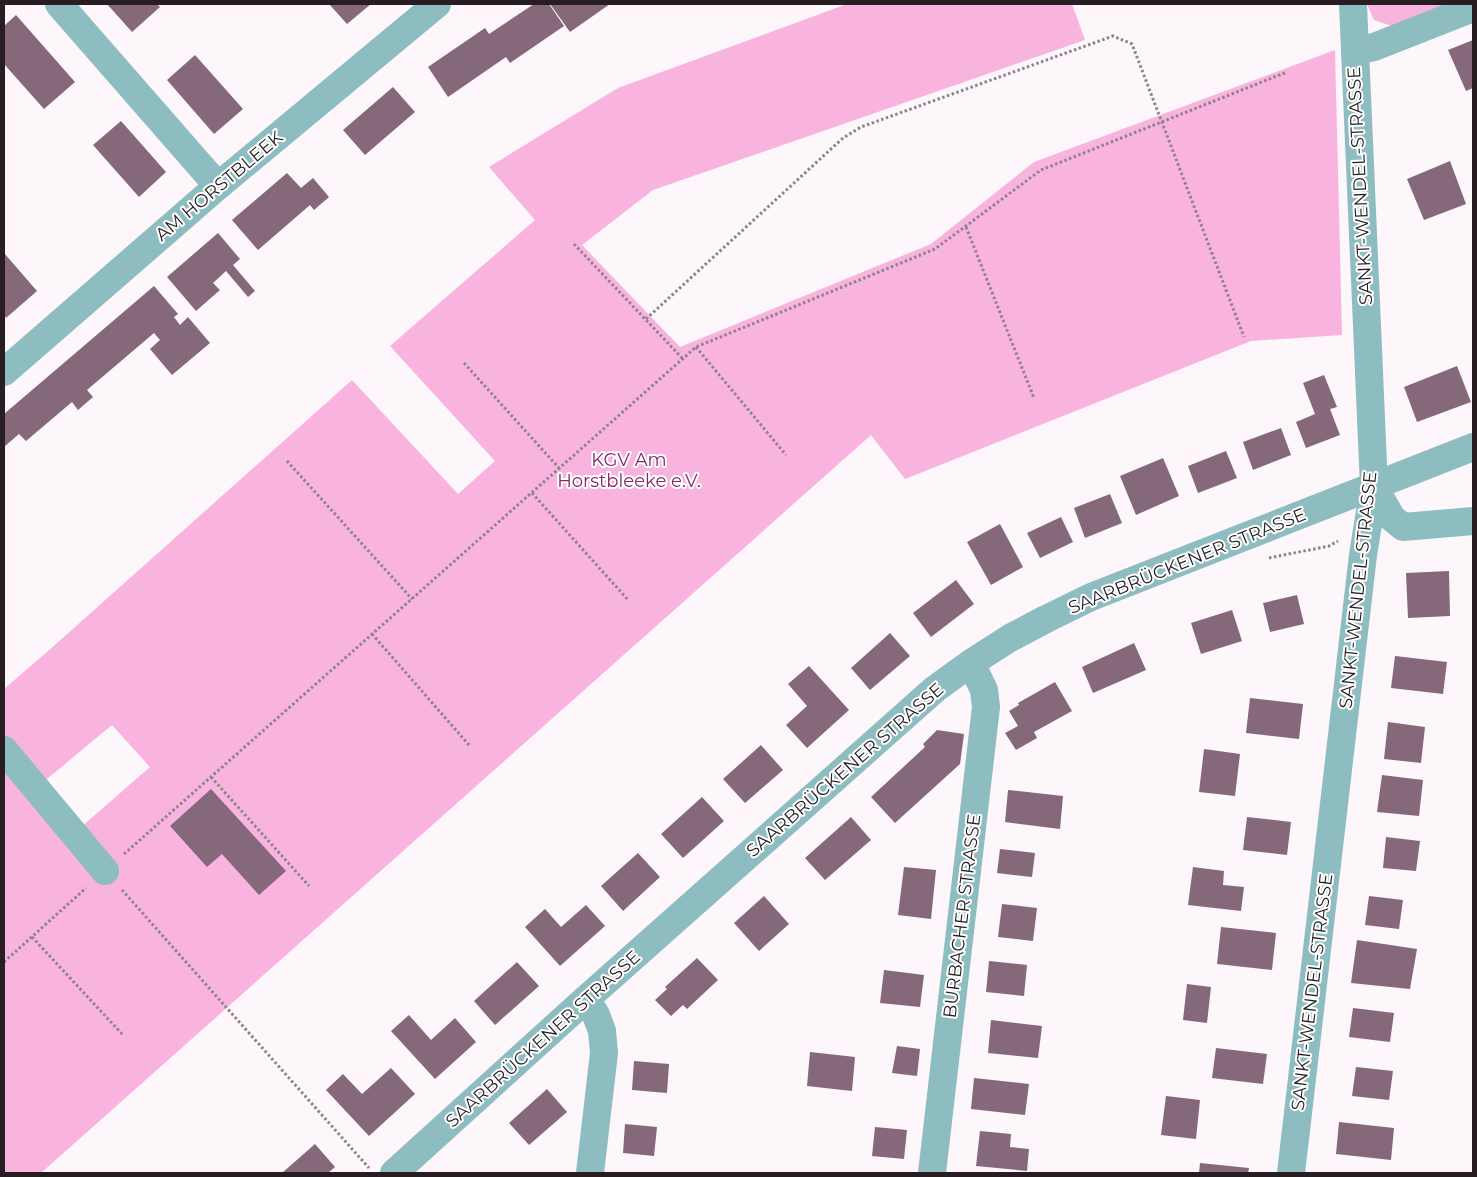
<svg xmlns="http://www.w3.org/2000/svg" width="1477" height="1177" viewBox="0 0 1477 1177" font-family="Montserrat,sans-serif">
<rect width="100%" height="100%" fill="#fdf6fa"/>
<path fill="#f8b4de" d="M847,4H1072L1085,40L653,190L582,245L680,347L931,244L1034,162L1335,50L1342,335L1251,341L905,479L871,435L41,1173H4V770L65,841L150,767L112,725L36,788L4,750V689L47,652L352,380L458,494L495,461L390,346L535,220L489,167L618,88Z
M1367,4H1459L1398,28L1374,20Z"/>
<path fill="#86687b" d="M107,4H157L160,7L132,32Z
M329,4H371L347,24Z
M534,4H549L564,26L510,63L506,57L448,97L428,67L485,28L489,34Z
M550,4H610L570,32Z
M16,15L75,82L44,109L4,64V26Z
M1473,40V88L1466,91L1448,50Z
M195,55L243,109L214,134L167,80Z
M393,87L415,112L365,155L343,130Z
M121,121L166,172L139,197L93,145Z
M1450,161L1466,204L1424,220L1407,179Z
M287,173L301,188L313,178L329,197L314,210L310,205L258,250L232,220Z
M218,233L240,259L233,265L255,291L248,297L226,271L213,283L220,290L196,311L167,277Z
M4,253L37,291L6,318L4,314Z
M154,286L178,314L174,317L180,325L188,317L210,343L172,375L150,349L160,340L154,333L87,390L93,397L78,410L72,402L26,441L19,434L4,447V414Z
M1457,366L1471,402L1417,422L1404,387Z
M1324,375L1337,407L1330,409L1340,435L1306,448L1296,422L1315,414L1303,383Z
M1281,428L1291,455L1253,470L1243,442Z
M1226,451L1237,478L1198,493L1188,466Z
M1163,458L1179,496L1136,515L1120,476Z
M1110,494L1122,523L1085,538L1074,508Z
M1061,517L1073,542L1040,558L1027,533Z
M1000,524L1023,567L991,585L967,542Z
M1449,571L1450,616L1408,618L1406,573Z
M956,580L974,604L931,637L913,613Z
M1297,595L1304,624L1270,632L1263,603Z
M1232,610L1242,641L1201,654L1191,623Z
M890,633L910,656L870,690L851,668Z
M1134,643L1146,670L1093,693L1082,667Z
M1395,656L1447,662L1443,694L1391,688Z
M809,666L849,710L807,748L786,725L807,706L788,684Z
M1055,682L1072,711L1034,732L1037,738L1016,750L1005,733L1018,726L1009,711L1019,705L1018,703Z
M1250,698L1303,704L1299,739L1246,733Z
M1388,722L1425,727L1421,763L1384,759Z
M937,730L964,734L960,764L895,823L871,797L925,747L923,744Z
M761,745L783,770L745,803L723,779Z
M1204,749L1240,754L1235,796L1199,792Z
M1382,775L1423,780L1419,816L1377,812Z
M211,789L286,871L259,895L222,854L207,867L170,826Z
M1008,790L1063,796L1060,829L1005,822Z
M702,797L724,821L683,858L661,834Z
M851,817L871,840L825,880L805,858Z
M1247,817L1291,822L1287,855L1243,850Z
M1386,837L1420,841L1416,871L1383,868Z
M1000,849L1035,853L1032,877L997,873Z
M638,853L660,877L623,911L601,886Z
M904,867L936,870L931,919L898,915Z
M1193,867L1224,871L1223,885L1244,887L1241,911L1188,905Z
M764,896L789,924L759,951L734,923Z
M1369,896L1403,900L1399,929L1365,925Z
M1002,904L1037,908L1033,941L998,937Z
M586,905L605,926L560,966L525,927L545,909L561,927Z
M1221,927L1276,933L1272,970L1217,964Z
M1357,940L1417,949L1410,989L1351,983Z
M697,958L718,980L687,1009L683,1005L671,1016L655,1000L667,989L665,987Z
M989,961L1027,965L1024,996L986,992Z
M517,962L539,986L495,1025L474,1001Z
M884,970L924,975L920,1007L880,1003Z
M1187,984L1211,987L1207,1023L1183,1020Z
M1353,1008L1394,1013L1390,1042L1349,1037Z
M409,1015L431,1040L455,1018L476,1042L435,1079L391,1031Z
M991,1020L1042,1026L1038,1058L988,1053Z
M897,1046L920,1049L917,1076L892,1073Z
M1216,1048L1267,1054L1263,1084L1212,1078Z
M810,1052L855,1057L852,1091L807,1086Z
M634,1061L669,1064L667,1093L632,1090Z
M1356,1067L1393,1071L1389,1100L1352,1096Z
M391,1068L415,1094L369,1136L326,1090L343,1074L362,1094Z
M974,1078L1029,1084L1025,1115L971,1109Z
M547,1089L567,1112L529,1145L509,1123Z
M1166,1096L1200,1100L1196,1139L1161,1135Z
M1339,1122L1394,1128L1391,1160L1336,1154Z
M625,1124L657,1127L654,1156L623,1153Z
M875,1127L907,1130L904,1159L872,1156Z
M980,1131L1011,1134L1010,1147L1029,1149L1027,1171L976,1166Z
M315,1144L335,1167L328,1173H282Z
M1200,1163L1249,1168L1248,1173H1199Z"/>
<g fill="none" stroke-linecap="round" stroke-linejoin="round">
<path stroke="#8d8389" stroke-width="3" stroke-dasharray="2.5 2.5" stroke-linecap="butt" d="M966,227L1034,398
M574,244L683,359
M646,319L843,138L861,127L1113,36L1132,44L1244,337
M696,347L786,455
M464,363L559,468
M287,461L412,599
M532,493L629,601
M1269,558L1329,546L1338,541
M372,634L469,745
M211,777L309,886
M124,854L696,347L935,249L1041,170L1287,72
M122,890L369,1168
M32,937L123,1035
M4,962L86,888"/>
<path stroke="#8dbdc0" stroke-width="28" d="M59,4L218,186
M1355,51L1374,47L1473,8
M4,372L218,186L437,4
M1374,487L1392,518L1403,527L1473,521
M4,750L105,871
M586,999L596,1015L602,1031L604,1053L590,1173
M394,1173L586,999L935,689L971,663L1010,638L1046,619L1091,597L1473,447
M932,1173L986,707L984,690L971,663
M1291,1173L1363,555L1374,487L1353,4"/>
</g>
<g text-anchor="middle" stroke-width="4" stroke-linejoin="round" paint-order="stroke">
<g font-size="18" fill="#291d24" stroke="#fff">
<text transform="translate(219 186) rotate(-40)" y="6">AM HORSTBLEEK</text>
<text transform="translate(1360 186) rotate(-93)" y="6">SANKT-WENDEL-STRASSE</text>
<text transform="translate(1187 561) rotate(-22)" y="6">SAARBRÜCKENER STRASSE</text>
<text transform="translate(1358 590) rotate(-84)" y="6">SANKT-WENDEL-STRASSE</text>
<text transform="translate(845 770) rotate(-41)" y="6">SAARBRÜCKENER STRASSE</text>
<text transform="translate(962 916) rotate(-83)" y="6">BURBACHER STRASSE</text>
<text transform="translate(1312 992) rotate(-83)" y="6">SANKT-WENDEL-STRASSE</text>
<text transform="translate(543 1039) rotate(-42)" y="6">SAARBRÜCKENER STRASSE</text>
</g>
<g font-size="18" fill="#832a68" stroke="#fff">
<text x="629" y="466">KGV Am<tspan x="629" dy="21">Horstbleeke e.V.</tspan></text>
</g>
</g>
<rect width="1477" height="1177" fill="none" stroke="#291d24" stroke-width="10"/>
</svg>
